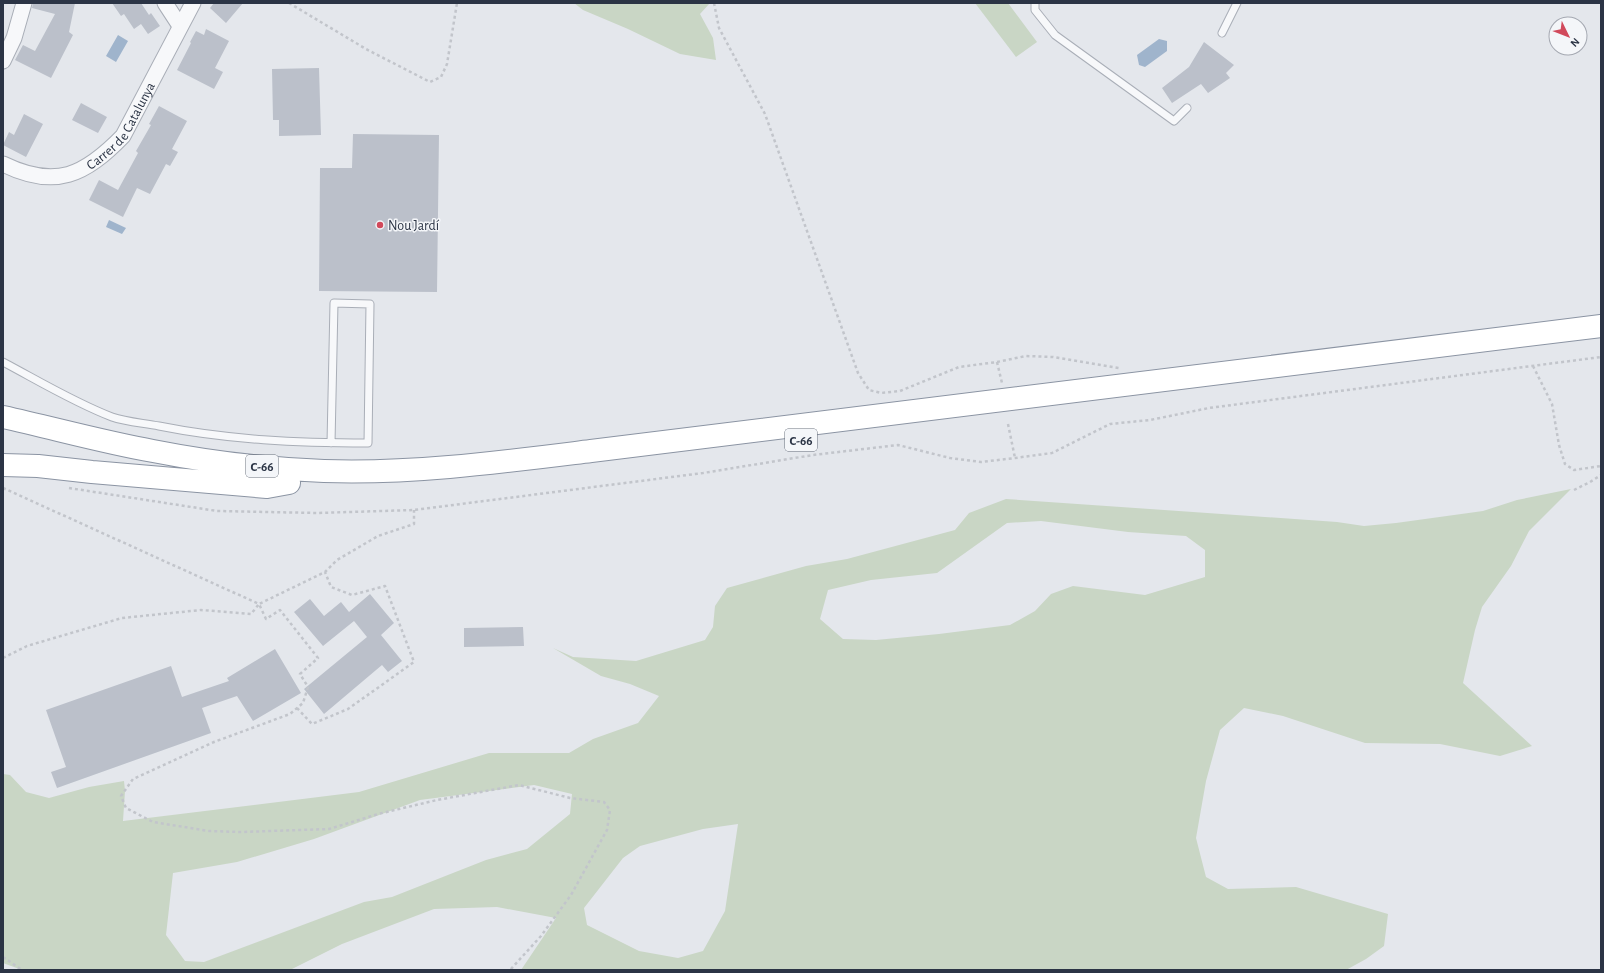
<svg xmlns="http://www.w3.org/2000/svg" width="1604" height="973" viewBox="0 0 1604 973" font-family="'Alegreya Sans',sans-serif">
<rect width="100%" height="100%" fill="#e4e7ec"/>
<path fill="#c9d6c5" fill-rule="evenodd" d="M574,3H710L700,14L713,38L716,60L680,54L628,29L583,10Z
M975,3H1008L1037,42L1016,57Z
M1571,489L1529,531L1511,566L1482,607L1475,630L1463,683L1532,746L1500,756L1440,744L1365,743L1283,716L1244,708L1220,730L1206,781L1196,838L1206,877L1228,889L1296,887L1388,914L1384,946L1366,959L1346,970H521L556,918L497,907L434,909L342,944L290,970H22L3,963V774L10,775L26,792L49,798L89,787L124,781L125,791L123,821L359,792L489,753H569L593,739L638,723L659,696L630,684L601,676L553,648L573,657L636,661L705,640L713,627L715,606L727,588L806,566L847,559L955,530L969,513L1006,499L1337,522L1364,526L1396,523L1483,511L1517,500ZM1041,521L1128,532L1186,536L1205,550V577L1145,595L1073,586L1051,594L1035,611L1010,625L939,634L876,640L843,639L820,619L828,590L871,580L937,573L1007,523ZM534,785L572,794L570,814L527,849L486,860L392,897L364,902L204,962L185,961L166,935L173,873L237,862L314,839L420,800ZM738,824L725,911L703,951L678,958L639,951L587,925L584,908L623,858L640,846L703,829Z"/>
<path fill="#9fb4cc" d="M118,35L128,41L116,62L106,56Z
M1159,39L1167,41V51L1145,67L1139,65L1137,55Z
M109,220L126,228L122,234L106,227Z"/>
<path fill="#bbc0ca" d="M33,3H75L69,32L73,35L51,78L15,60L23,45L35,51L55,14L32,8Z
M112,3H141L149,15L151,13L160,26L148,34L141,24L134,29L124,14L121,16Z
M214,3H243L226,23L210,8Z
M206,29L229,41L215,68L223,72L214,89L177,70L191,43L190,42L196,31L204,35Z
M1204,42L1234,65L1226,73L1230,78L1208,93L1201,84L1172,103L1162,88L1189,67Z
M319,68L321,135L279,136V120H273L272,69Z
M81,103L107,117L98,133L72,120Z
M159,106L187,121L172,149L178,152L170,166L166,164L150,194L137,188L123,217L89,200L99,180L118,190L138,153L136,151L151,125L149,124Z
M24,114L43,124L26,157L3,145L9,132L14,135Z
M353,134L439,135L437,292L319,291L320,168H352Z
M370,594L394,623L381,635L402,661L388,672L382,665L324,714L304,689L367,637L354,621L323,646L294,612L310,599L324,616L341,602L349,612Z
M523,627L524,646L464,647V628Z
M275,649L301,693L253,721L237,696L202,708L211,733L57,788L51,772L66,767L46,710L171,666L182,697L229,681L227,678Z"/>
<g fill="none" stroke-linecap="round" stroke-linejoin="round">
<g stroke="#a9aeb7" stroke-width="9">
<path id="lane" d="M1035,3V10L1055,35L1174,121L1187,108
M1222,33L1237,3
M3,362C37,380 75,403 112,417C126,422 144,423 159,426C229,440 298,443 368,443L370,304L334,303L331,443"/>
</g>
<g stroke="#a9aeb7" stroke-width="17">
<g id="street">
<path d="M165,3L180,26"/>
<path d="M3,61L14,38L24,3"/>
<path id="s1" d="M3,164C56,190 85,175 123,136L193,3"/>
</g>
</g>
<g stroke="#8b94a3" stroke-width="24">
<path id="highway" d="M3,417C53,428 103,442 153,451C209,462 267,469 324,471C413,474 502,462 591,451L1601,326
M3,465L38,466L92,472L267,487L289,483"/>
</g>
<path stroke="#c2c5cb" stroke-width="2.5" stroke-dasharray="3 3" stroke-linecap="butt" d="M289,3L366,49L430,82L441,77L447,64L457,3
M714,3L719,28L765,114L858,373L869,390L881,393L900,391L959,367L997,362L1026,356L1053,357L1119,368
M997,362L1002,383
M1533,366L1552,404L1559,445L1565,464L1574,470L1601,466
M1008,424L1015,458
M3,488L259,604L325,572L337,560L378,536L414,524V510
M69,488L217,511L317,513L414,510L703,473L813,455L898,445L950,458L981,462L1015,458L1052,453L1110,424L1150,420L1209,408L1601,357
M1574,490L1590,482L1601,475
M3,658L27,646L122,618L201,610L251,614L259,604L266,619L280,610L318,658L300,674L308,687L303,703L290,714L214,742L133,779L121,796L126,808L153,822L209,831L241,832L329,829L378,814L437,800L519,785L570,798L604,802L610,810L607,830L571,895L541,936L510,970
M297,708L312,724L348,709L414,662L385,586L352,595L331,587L325,572
M3,957L22,970"/>
<use href="#lane" stroke="#f7f8fa" stroke-width="7"/>
<use href="#street" stroke="#f7f8fa" stroke-width="15"/>
<use href="#highway" stroke="#fff" stroke-width="22"/>
</g>
<circle fill="#d1495b" stroke="#f4f6f9" stroke-width="1.5" cx="380" cy="225" r="4"/>
<g text-anchor="middle" stroke-width="3" stroke-linejoin="round" paint-order="stroke">
<g fill="#f4f6f9" stroke="#676e7b" stroke-width="1">
<rect x="785" y="429" width="32" height="22" rx="3"/>
<rect x="246" y="455" width="32" height="22" rx="3"/>
</g>
<g font-size="13" font-weight="bold" fill="#2b3445">
<text x="801" y="445">C-66</text>
<text x="262" y="471">C-66</text>
</g>
<g font-size="14" fill="#2b3445" stroke="#f4f6f9">
<text dy="5" stroke="none"><textPath href="#s1" startOffset="142">Carrer de Catalunya</textPath></text>
</g>
<g font-size="14" fill="#2b3445" stroke="#f4f6f9" text-anchor="start">
<text x="388" y="230">Nou Jardí</text>
</g>
</g>
<rect width="1604" height="973" fill="none" stroke="#2b3445" stroke-width="8"/>
<g transform="translate(1568 36) rotate(133)"><circle r="19" fill="#f4f6f9" stroke="#a4a8b1"/>
<path d="M0-3L7 15L0 10L-7 15Z" fill="#d1495b"/>
<text y="-6" font-size="11" font-weight="bold" text-anchor="middle" fill="#2b3445">N</text>
</g>
</svg>
